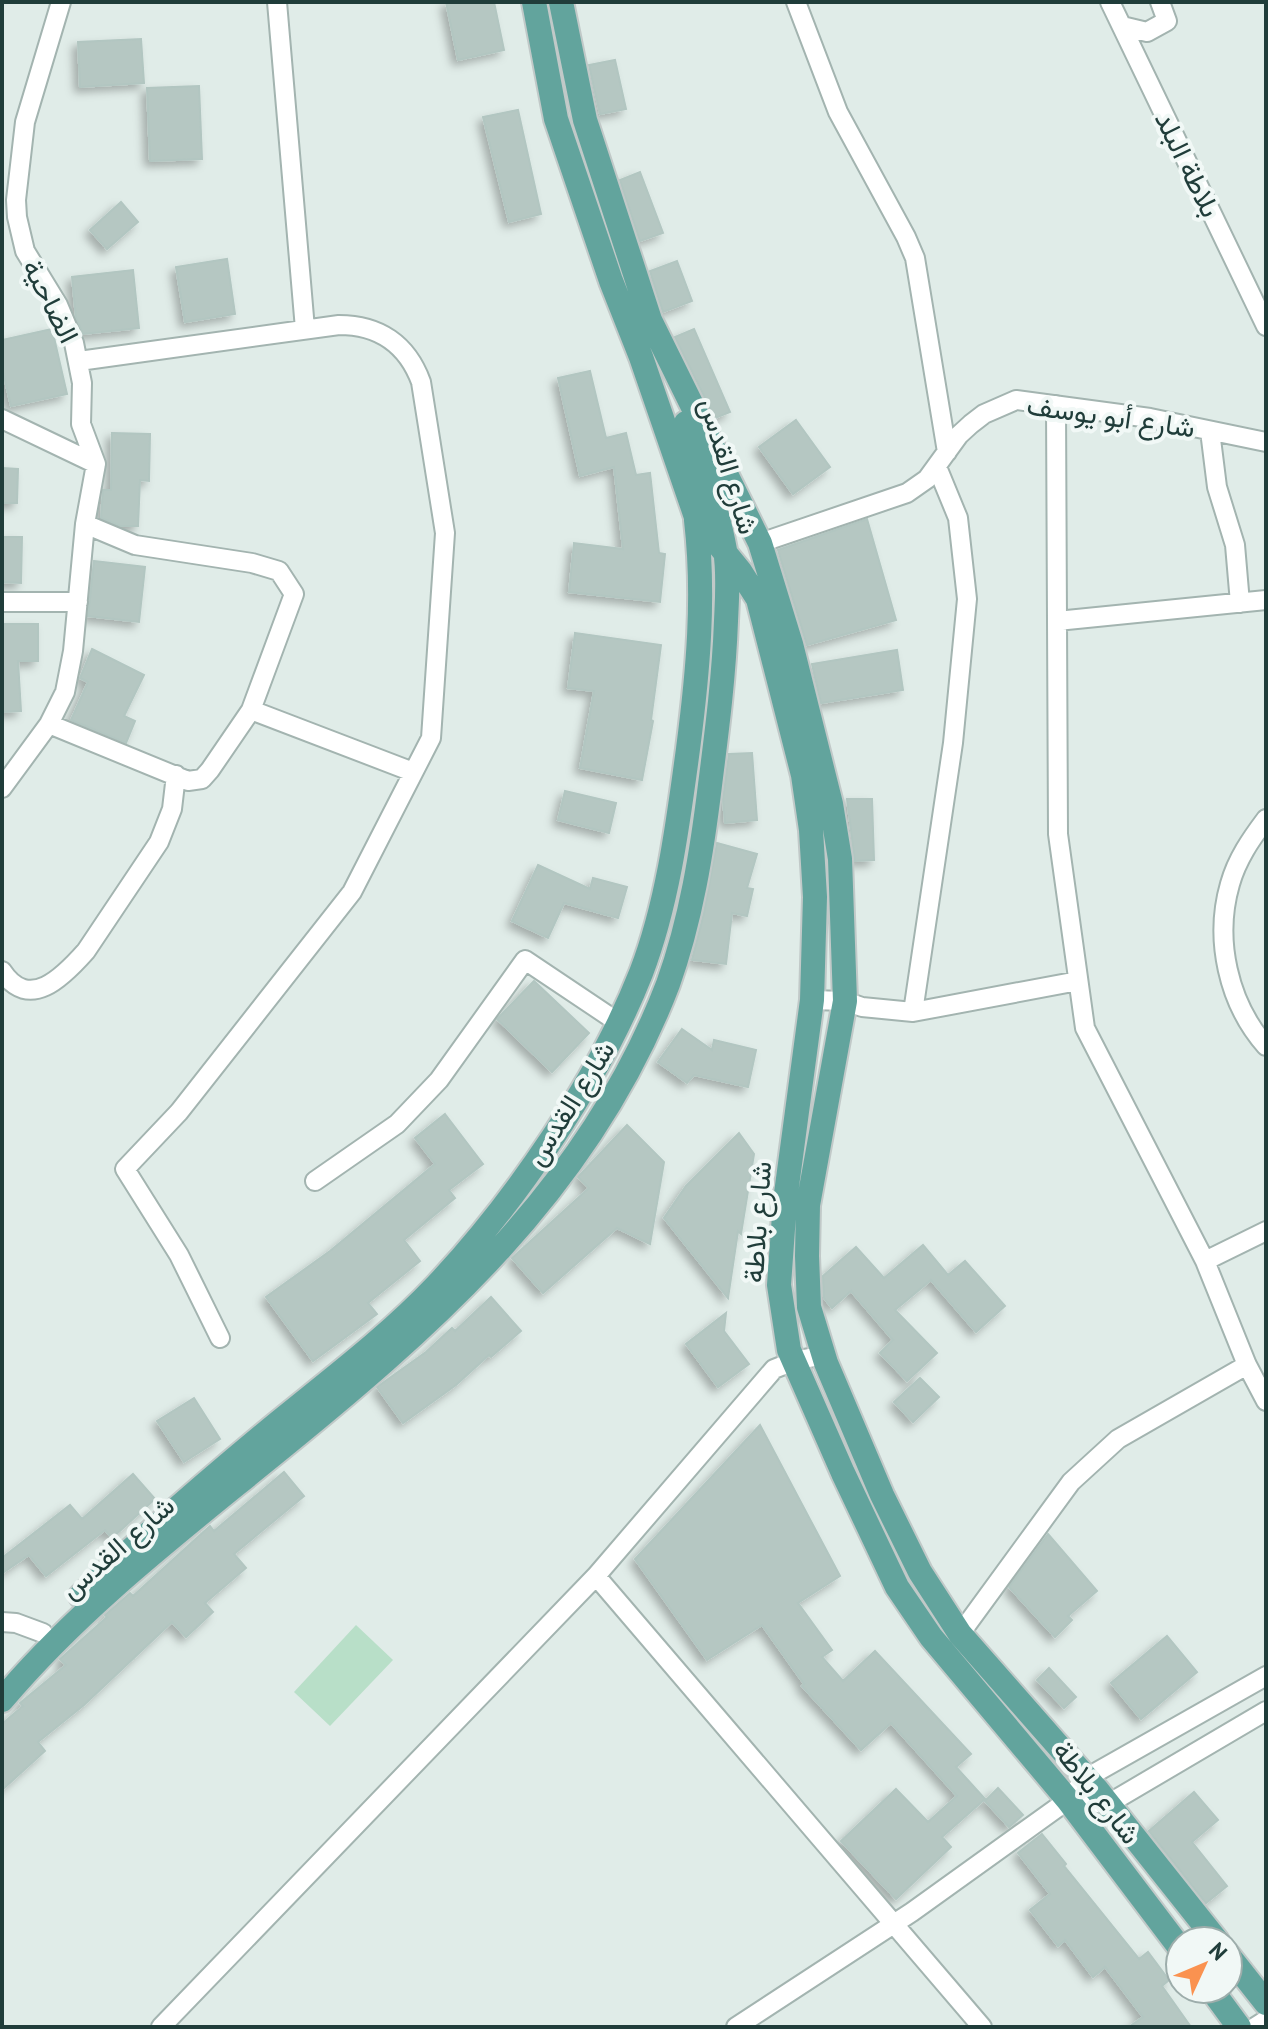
<svg xmlns="http://www.w3.org/2000/svg" width="1268" height="2029" viewBox="0 0 1268 2029" font-family="'PT Sans',Vazirmatn,sans-serif">
<defs>
<filter id="shadow"><feDropShadow dx="-5" dy="5" stdDeviation="4" flood-color="#0004"/></filter>
</defs>
<rect width="100%" height="100%" fill="#e0ece8"/>
<path fill="#b8dfc8" d="M356,1625L393,1660L330,1726L294,1692Z"/>
<path fill="#b5c7c2" stroke="#b2c6c1" stroke-width="2" filter="url(#shadow)" d="M446,2H494L504,50L458,60Z
M141,39L144,83L80,87L78,42Z
M615,60L626,109L600,114L589,65Z
M199,86L202,159L150,161L147,88Z
M518,110L541,214L509,222L483,117Z
M640,172L663,233L640,241L620,180Z
M121,202L138,222L107,249L90,230Z
M227,259L235,314L185,322L176,267Z
M677,261L692,301L663,312L650,271Z
M133,270L139,328L83,334L76,318L72,277Z
M52,329L67,394L11,406L2,368V340Z
M694,329L730,412L715,418L675,337Z
M590,371L606,438L626,433L636,475L650,473L659,553L665,554L660,602L569,592L574,543L623,549L614,467L580,476L558,378Z
M796,420L830,467L793,494L759,447Z
M112,433L150,434L149,481L140,480L138,526H120L101,518L103,490H111Z
M2,468L18,469L17,503H2Z
M867,519L896,620L807,645L778,550Z
M2,537H22L21,583L2,582Z
M94,561L145,567L139,622L88,616Z
M3,624H38V661H18L21,711L2,712Z
M575,633L661,645L651,720L653,721L642,780L580,768L594,691L568,688Z
M92,649L144,675L124,716L135,721L126,743L71,720L88,682L80,678Z
M897,650L903,690L821,703L812,664Z
M752,753L757,820L725,823L723,799L729,754Z
M565,791L616,803L609,833L558,820Z
M847,799H872L874,860L855,861Z
M717,843L757,854L747,888L753,889L747,916L732,913L726,964L692,960L704,913Z
M538,865L590,889L593,878L627,887L618,918L564,903L548,938L512,921Z
M534,981L589,1033L552,1072L497,1019Z
M682,1029L712,1050L714,1040L756,1050L748,1087L694,1075L687,1083L658,1062Z
M445,1114L483,1164L449,1190L455,1198L404,1240L420,1261L368,1303L377,1314L313,1361L266,1297L330,1251L435,1164L415,1138Z
M627,1125L664,1162L650,1244L617,1228L543,1293L512,1258L589,1188L578,1177Z
M739,1133L754,1154L741,1234L738,1231L728,1298L664,1218L686,1186Z
M923,1245L948,1275L965,1261L1005,1306L976,1332L931,1280L895,1310L937,1353L907,1381L880,1353L893,1340L851,1291L832,1308L824,1298L823,1276L856,1247L884,1278Z
M491,1297L521,1331L491,1357L489,1355L456,1385L403,1423L377,1387L426,1352L452,1328L455,1331Z
M726,1313L724,1331L749,1364L718,1387L686,1344Z
M920,1378L939,1397L913,1422L894,1402Z
M194,1398L220,1439L184,1462L157,1421Z
M760,1425L840,1576L798,1603L832,1650L822,1657L843,1681L875,1651L971,1754L956,1767L985,1799L942,1837L951,1847L896,1899L841,1841L896,1789L928,1822L957,1796L891,1723L861,1750L802,1686L804,1684L762,1625L707,1660L635,1559Z
M284,1472L304,1496L234,1554L246,1568L205,1603L213,1612L186,1637L172,1622L84,1705L38,1742L45,1751L2,1790V1724L23,1706L20,1703L66,1665L60,1659L107,1617L105,1615L130,1593L133,1596L210,1526L214,1531Z
M133,1474L155,1499L112,1538L105,1530L46,1576L29,1555L4,1572L2,1558L70,1505L82,1519Z
M1048,1534L1097,1591L1068,1616L1072,1620L1055,1637L1009,1587Z
M1167,1636L1197,1672L1141,1719L1111,1683Z
M1049,1668L1076,1697L1064,1708L1037,1680Z
M998,1788L1023,1815L1009,1827L985,1801Z
M1194,1792L1218,1820L1192,1842L1227,1886L1206,1903L1149,1831Z
M1042,1834L1066,1864L1064,1866L1139,1959L1148,1952L1169,1980L1162,1986L1191,2027H1129L1143,2017L1105,1967L1093,1977L1065,1940L1058,1946L1030,1910L1050,1894L1018,1853Z"/>
<g fill="none" stroke-linecap="round" stroke-linejoin="round">
<g stroke="#a3b4b0" stroke-width="22">
<path id="minor" d="M277,2L305,329
M796,2L838,112L906,237L915,258L947,452
M1110,2L1266,326
M1122,26L1147,32L1167,21L1160,2
M79,361L339,325C379,325 407,344 421,382L445,533L431,738L352,892L179,1112L125,1169L179,1255L220,1338
M1056,405L1058,834L1085,1028L1205,1261L1247,1365L1266,1401
M2,419L96,464
M1210,431L1217,487L1235,545L1240,603
M760,543L907,493L927,479L959,435L971,424L984,414L1016,400L1150,418L1266,442
M2,602H78
M1057,621L1266,600
M251,710L413,772
M49,724L188,781L202,779L210,770L251,710L294,594L279,571L252,563L135,545L85,524
M2,788L49,724L65,692L73,651L85,524L96,464L81,424L82,383L74,343L58,305L25,251L17,217L16,200L25,122L61,2
M1266,819C1251,839 1237,859 1230,884C1214,939 1228,1003 1266,1046
M2,971C29,1012 63,977 86,951L159,842L172,809L176,775
M812,1000L845,1001L862,1007L913,1012L1078,981
M913,1012L953,743L967,599L958,518L937,467
M315,1181L397,1124L439,1080L525,960L619,1023
M1205,1261L1266,1231
M596,1576L982,2027
M2,1622L16,1623L43,1633
M960,1634L1071,1482L1118,1439L1247,1365
M1068,1800L1108,1804L1266,1711
M161,2027L596,1576L774,1369L794,1361L824,1355
M736,2027L912,1912L1068,1800L1086,1778L1266,1676
M1255,2027L1266,2020"/>
</g>
<g stroke="#c1c9c8" stroke-width="28">
<path id="major" d="M534,2L556,119L611,281L641,357L696,517L740,571L758,599L803,775L811,830L815,897L812,1000L785,1201L779,1285L789,1350L843,1473L897,1587L931,1637L1068,1800L1180,1948
M561,2L585,120L650,320L760,543L791,644L831,804L840,859L845,1001L808,1205L807,1256L809,1307L826,1363L882,1495L920,1572L960,1634L1097,1790L1217,1941
M81,1596C141,1539 204,1484 268,1431C325,1384 386,1339 437,1285C515,1202 599,1080 641,973C668,903 678,823 688,749C698,672 705,597 696,520
M2,1700C78,1610 172,1537 263,1463C430,1328 589,1191 668,984C691,920 702,851 710,785C717,730 724,676 726,621C727,598 729,573 725,550C717,506 701,465 686,423
M1228,1955L1266,2003
M1211,1989L1239,2027"/>
</g>
<use href="#minor" stroke="#fff" stroke-width="18"/>
<use href="#major" stroke="#62a49d" stroke-width="24"/>
</g>
<g text-anchor="middle" stroke-width="8" stroke-linejoin="round" paint-order="stroke">
<g font-size="28" fill="#203d3a" stroke="#f1f8f6">
<text transform="translate(1188 164) rotate(64)" y="10">بلاطة البلد</text>
<text transform="translate(51 301) rotate(63)" y="10">الضاحية</text>
<text transform="translate(1111 416) rotate(8)" y="10">شارع أبو يوسف</text>
<text transform="translate(729 466) rotate(73)" y="10">شارع القدس</text>
<text transform="translate(570 1103) rotate(-58)" y="10">شارع القدس</text>
<text transform="translate(757 1222) rotate(-86)" y="10">شارع بلاطة</text>
<text transform="translate(117 1547) rotate(-41)" y="10">شارع القدس</text>
<text transform="translate(1097 1792) rotate(52)" y="10">شارع بلاطة</text>
</g>
</g>
<rect width="1268" height="2029" fill="none" stroke="#203d3a" stroke-width="8"/>
<g transform="translate(1204 1965) rotate(46)"><circle r="38" fill="#f1f8f6" stroke="#9dadab" stroke-width="2"/>
<path d="M0-6L14 30L0 20L-14 30Z" fill="#fa9250"/>
<text y="-12" font-size="22" font-weight="bold" text-anchor="middle" fill="#203d3a">N</text>
</g>
</svg>
